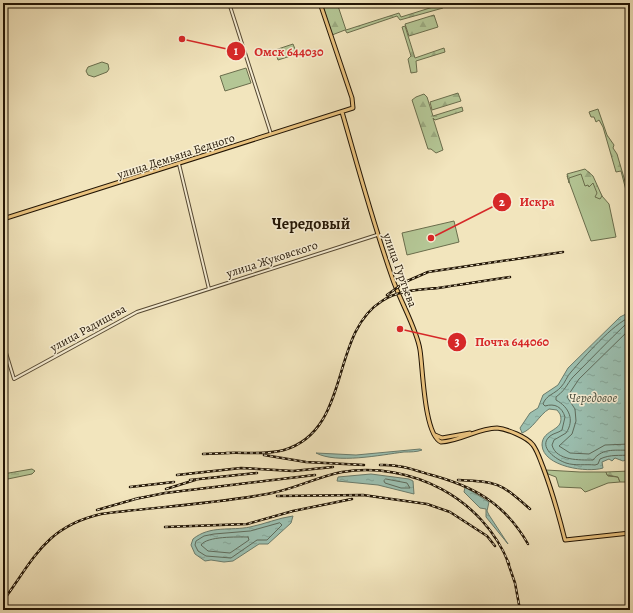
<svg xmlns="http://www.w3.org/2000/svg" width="633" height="613" viewBox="0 0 633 613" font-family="Alegreya,serif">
<defs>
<pattern id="forest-firs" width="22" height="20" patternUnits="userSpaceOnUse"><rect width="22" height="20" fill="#b4c695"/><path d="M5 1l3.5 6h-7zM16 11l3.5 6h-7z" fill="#9aa97f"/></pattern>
<pattern id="wetland-marsh" width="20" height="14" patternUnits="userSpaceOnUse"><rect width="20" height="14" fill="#b4c695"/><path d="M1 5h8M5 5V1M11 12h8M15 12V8" fill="none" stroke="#9aa97f"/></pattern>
<pattern id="water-ripples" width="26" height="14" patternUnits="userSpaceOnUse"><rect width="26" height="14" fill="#9bbfb0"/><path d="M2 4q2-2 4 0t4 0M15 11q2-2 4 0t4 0" fill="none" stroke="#85a396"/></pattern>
</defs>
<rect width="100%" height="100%" fill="#f2e5bd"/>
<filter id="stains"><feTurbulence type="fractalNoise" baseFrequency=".005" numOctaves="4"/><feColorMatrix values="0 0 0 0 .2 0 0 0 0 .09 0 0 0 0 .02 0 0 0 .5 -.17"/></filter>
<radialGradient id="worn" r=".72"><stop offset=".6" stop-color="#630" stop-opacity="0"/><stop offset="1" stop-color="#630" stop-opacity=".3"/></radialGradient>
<path fill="#b4c695" stroke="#6a6d4c" d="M293,44L297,54L278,60L275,50Z
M102,62L108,64L109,69L107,72L94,77L88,75L86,71L88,67Z
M246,68L251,83L225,91L220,76Z
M589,172L602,196L609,204L616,237L591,241L567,176Z
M454,221L459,242L407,255L402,233Z
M546,470L580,472H606L608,476L618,477L620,482L608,483L588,491L585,492L581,488L559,487L556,477L548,474Z"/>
<path fill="url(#forest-firs)" stroke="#6a6d4c" d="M322,3H337L346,30L399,13L401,17L433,7L437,3H443V8L400,20L397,16L347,33L345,30L332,35Z
M434,15L438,27L409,36L405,24Z
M405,26L415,58L444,48L445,52L416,61L417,72L411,73L408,59L411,56L402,27Z
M458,93L461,101L432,110L430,102Z
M424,94L427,97L433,116L462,107L463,111L435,120L433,118L443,150L436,153L431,149H428L412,100L416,97Z
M598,109L607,135L614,145L613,148L617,154L627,188L630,192V213L627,212L628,198L621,171L616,172L603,127L599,120L596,122L594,117H591L589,112Z
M585,169L593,176L602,196L600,199L595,197L597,193L593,183L589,187L588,185L585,186L581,174L569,178V183L567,174Z
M630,471V482H620L618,477L607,475L606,472Z"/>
<path fill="url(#wetland-marsh)" stroke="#6a6d4c" d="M32,469L35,471L32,474L3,480V474Z"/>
<path fill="url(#water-ripples)" stroke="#6a7b6b" d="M630,312V458L623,461L615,458L612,461L609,459L602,462L603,468C588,473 543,467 542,445C542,428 566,432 560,414L557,410L549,409C539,415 533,429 522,433L520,428L530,413L538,408L543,395L558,385L568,368L620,317Z
M420,449L422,450C417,452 410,452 404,452C380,455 337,464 316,453L356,455Z
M371,474L409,479L413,481L414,494L378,485L337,481L338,477Z
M465,487L489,502L487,511L489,515L508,544L486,517V509L480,508L464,492Z
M293,516L291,523L268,544H259L233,561L224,562L211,560L205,561L195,554L191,545L193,539C210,525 231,531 250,527C265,524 278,518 293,516Z"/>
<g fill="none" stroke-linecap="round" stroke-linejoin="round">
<path stroke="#5e6a5a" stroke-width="1" d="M630,317C612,325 585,356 571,372C567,376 565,383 561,387C555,394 546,395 543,404L545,406C555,403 562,407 565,417L562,430C558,433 554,433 550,436C537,447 557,460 566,463C575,466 586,464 595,465L598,464L600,459C611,454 619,456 630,455
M630,322L625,325C608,341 592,358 576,374C567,382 568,388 556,397V400C569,407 575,420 566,433L554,440L552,445C556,461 580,460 593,460C603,447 617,451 630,450
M630,329L579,379L567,397L575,409L576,421L572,434L559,446L570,453L589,454L605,445L630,444
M386,479L407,483L410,488H401L385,483L384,481Z
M280,523L282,525L267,540H257L231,558L206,556L198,551L195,545L196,541L204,536L214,534L250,531Z
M248,537L249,540L230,553L208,551L201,545C207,536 237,537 248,537Z"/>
<g stroke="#554832" stroke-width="4">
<path id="minor" d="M229,3L271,134
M179,164L209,289
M3,343L14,379L137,312L377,235"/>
</g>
<g stroke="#211404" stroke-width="5">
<path id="major" d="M342,112C358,167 373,223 392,277C399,299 417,329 420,350C423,369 424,435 441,442C461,441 478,428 497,428C507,429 527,437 533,445C538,452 540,460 543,467C552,491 559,516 565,540L630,533
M3,219L353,108L352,98L320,3
M435,435L442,438L470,433"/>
</g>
<use href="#minor" stroke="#f7eed4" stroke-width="2"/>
<use href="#major" stroke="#e9c27e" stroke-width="3"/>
<g stroke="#211404" stroke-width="2.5">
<path id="rail" d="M387,295L405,282L428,272L563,252
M226,453C244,452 266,455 284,450C352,430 329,334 382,301C398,290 419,290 438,288C462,284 486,281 510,277
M203,454L231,453
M264,455L306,462L364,465
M380,465C397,464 412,469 428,474C473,486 504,502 528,544
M177,475L241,468L293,471L333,467
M190,480L257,473
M458,480C497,482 500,482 530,509
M130,487L174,482
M166,489L195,480
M277,496L363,495L427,504L450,512L487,536L495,546
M135,499L165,493L315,475
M97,510L139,498
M165,527L247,524L293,511L352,499
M507,560L515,583L520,610
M3,601C34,559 45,527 101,514C156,507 212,504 267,494C293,490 316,477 342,472C411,461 483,498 509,564"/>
</g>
<use href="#rail" stroke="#f7eed4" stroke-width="1" stroke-dasharray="3" stroke-linecap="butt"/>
</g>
<g text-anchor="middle" stroke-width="3" stroke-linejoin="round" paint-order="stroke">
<g font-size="12" fill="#211404" stroke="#f7eed4">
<text transform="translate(176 156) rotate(-18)" y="4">улица Демьяна Бедного</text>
<text transform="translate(272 259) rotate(-18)" y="4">улица Жуковского</text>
<text transform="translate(400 270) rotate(70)" y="4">улица Гуртьева</text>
<text transform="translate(88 328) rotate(-29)" y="4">улица Радищева</text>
</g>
<g font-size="13" font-style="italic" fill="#4c5040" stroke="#f7eed4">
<text x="593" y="402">Чередовое</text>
</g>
<g font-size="16" font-weight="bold" fill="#211404" stroke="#f7eed4">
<text x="311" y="229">Чередовый</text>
</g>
</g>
<path fill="none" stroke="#d62828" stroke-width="1.5" d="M182 39L236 51M431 238L502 202M400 329L457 342"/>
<g fill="#d62828" stroke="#f7eed4" stroke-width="1.5">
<circle cx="182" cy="39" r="4"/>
<circle cx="431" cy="238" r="4"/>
<circle cx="400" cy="329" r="4"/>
<circle cx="236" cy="51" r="10"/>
<circle cx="502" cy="202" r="10"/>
<circle cx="457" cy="342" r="10"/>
</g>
<g font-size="12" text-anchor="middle" font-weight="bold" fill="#fff">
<text x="236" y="55">1</text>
<text x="502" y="206">2</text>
<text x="457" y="346">3</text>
</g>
<g font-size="13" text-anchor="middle" font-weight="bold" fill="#d62828" stroke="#f7eed4" stroke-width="3" stroke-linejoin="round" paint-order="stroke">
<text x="289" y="56">Омск 644030</text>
<text x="537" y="206">Искра</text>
<text x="512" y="346">Почта 644060</text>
</g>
<rect width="633" height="613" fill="none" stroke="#f2e5bd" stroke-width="16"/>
<rect x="4" y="4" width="625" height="605" fill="none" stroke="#211404" stroke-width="2"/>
<rect x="8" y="8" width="617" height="597" fill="none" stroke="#211404"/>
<rect width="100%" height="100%" filter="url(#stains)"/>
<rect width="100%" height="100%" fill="url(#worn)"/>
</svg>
